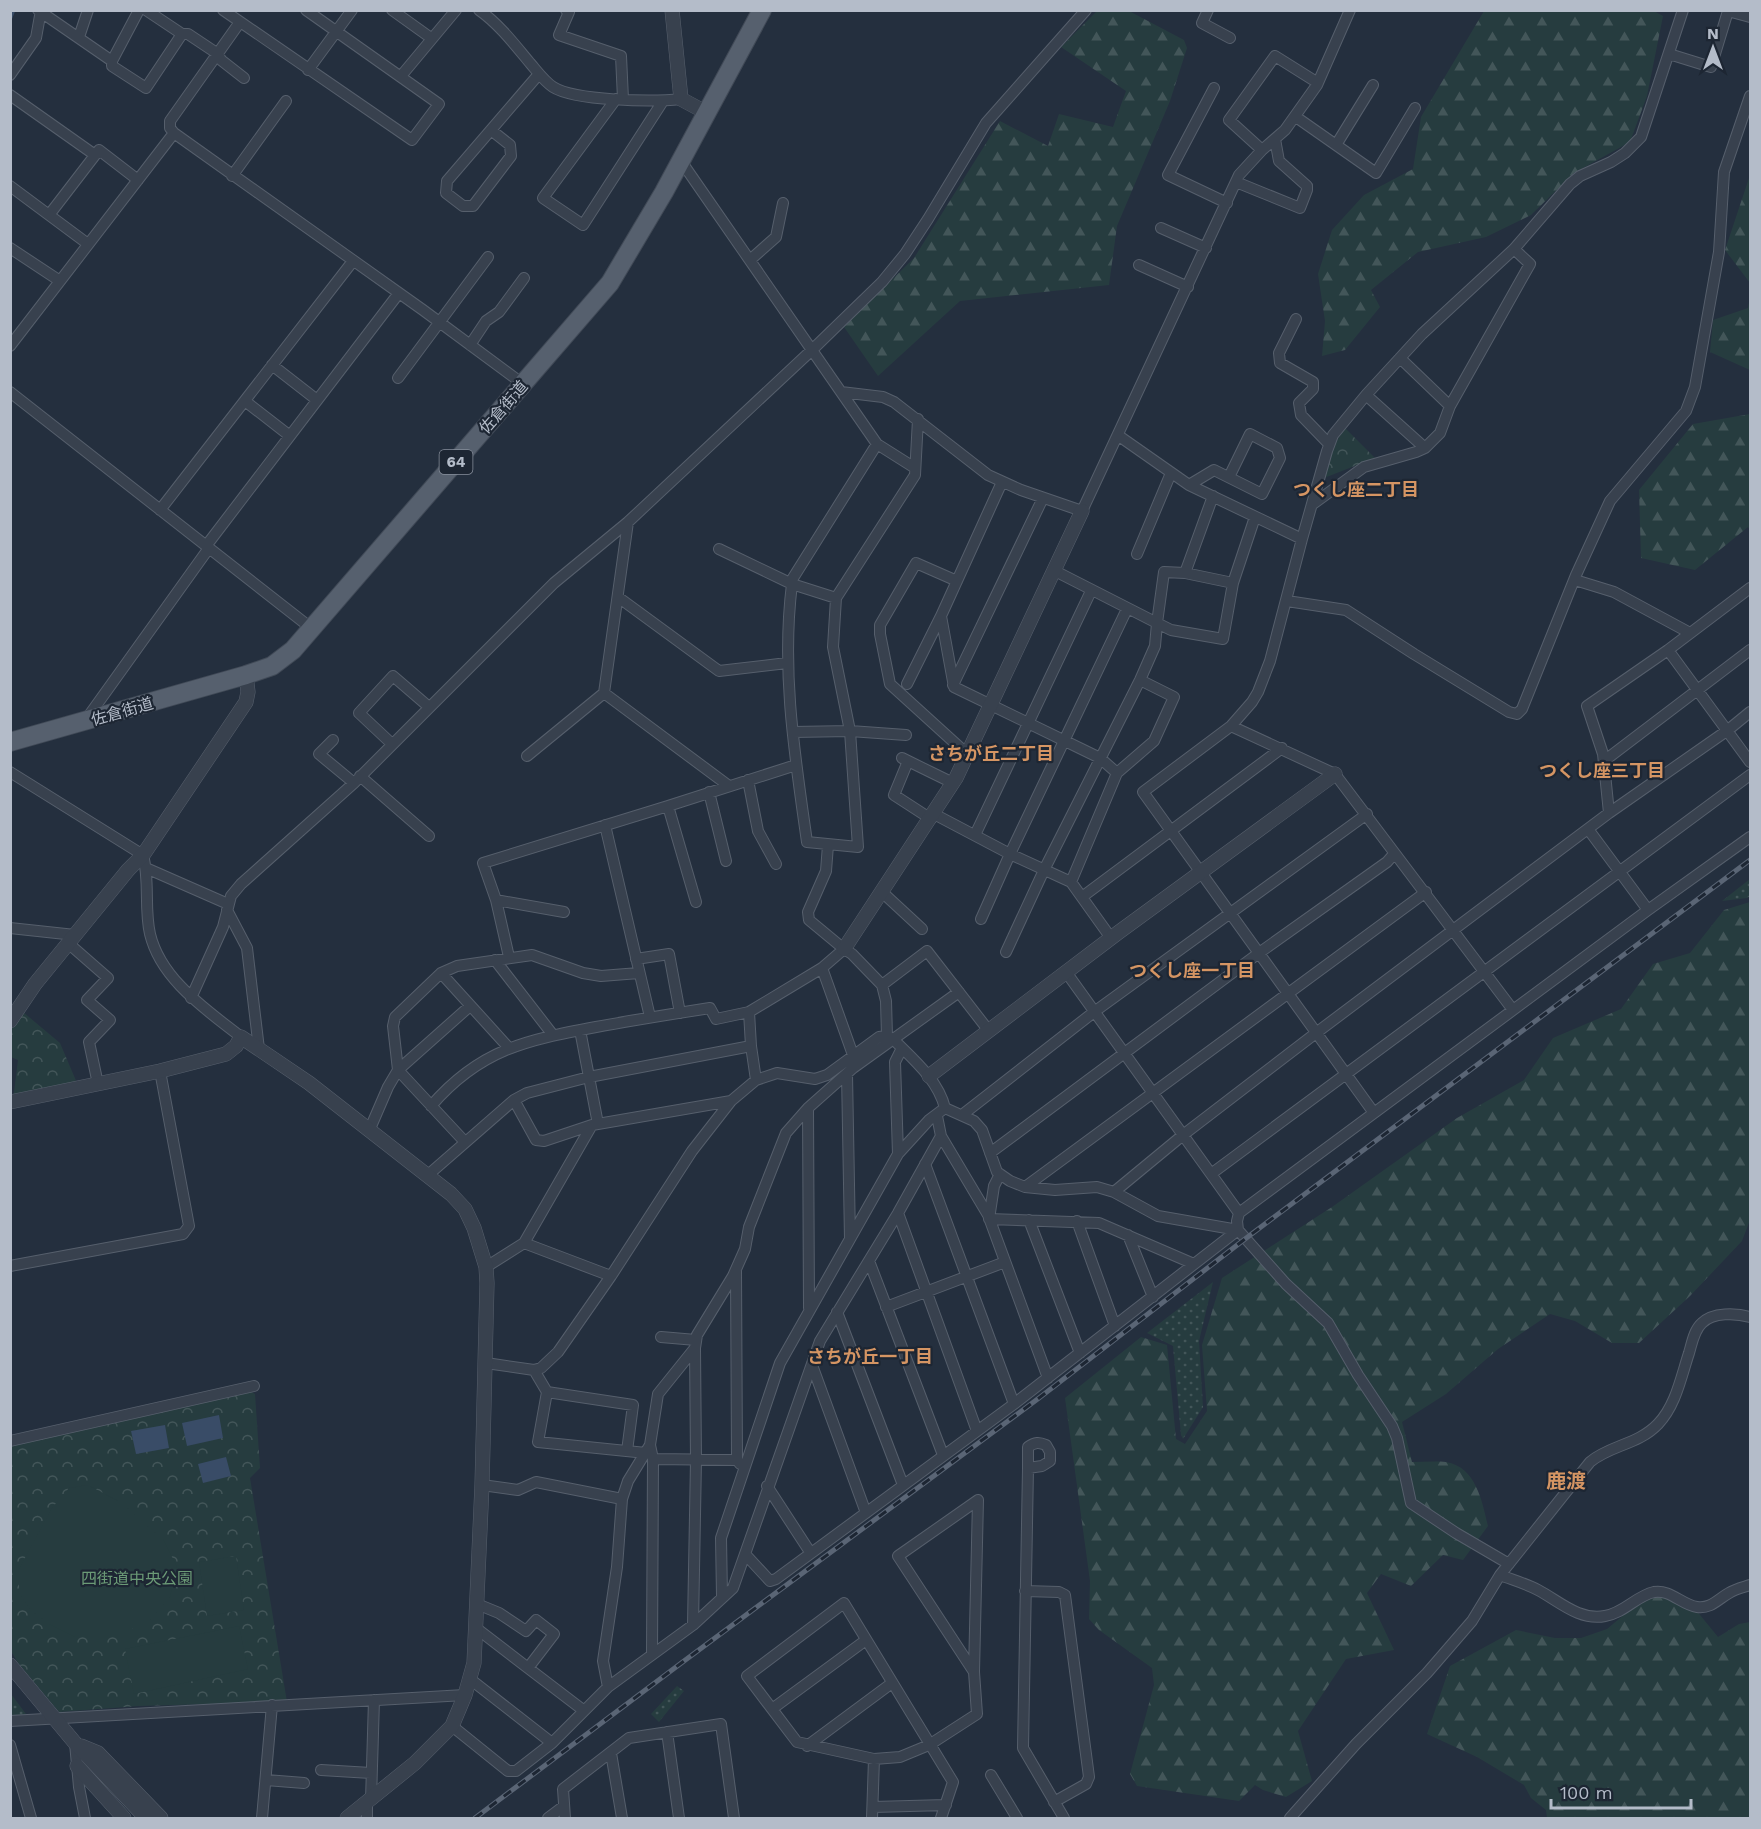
<svg xmlns="http://www.w3.org/2000/svg" width="1761" height="1829" viewBox="0 0 1761 1829" font-family="'Work Sans','Noto Sans JP',sans-serif">
<defs>
<pattern id="grass-dots" width="8" height="8" patternUnits="userSpaceOnUse" patternTransform="scale(1.5)"><rect width="8" height="8" fill="#263c3f"/><path d="M2 2h.1M6 6h.1" fill="none" stroke="#435659" stroke-width="1.8" stroke-linecap="round"/></pattern>
<pattern id="forest-firs" width="22" height="20" patternUnits="userSpaceOnUse" patternTransform="scale(1.5)"><rect width="22" height="20" fill="#263c3f"/><path d="M5 1l3.5 6h-7zM16 11l3.5 6h-7z" fill="#435659"/></pattern>
<pattern id="park-crowns" width="20" height="18" patternUnits="userSpaceOnUse" patternTransform="scale(1.5)"><rect width="20" height="18" fill="#263c3f"/><path d="M2 6a3 3 0 1 1 6 0M12 15a3 3 0 1 1 6 0" fill="none" stroke="#435659"/></pattern>
</defs>
<rect width="100%" height="100%" fill="#242f3e"/>
<path fill="url(#grass-dots)" d="M1750,879V896L1747,898L1722,901Z
M1213,1282L1199,1341L1203,1407L1183,1439L1181,1435L1173,1346L1147,1333Z
M677,1686L684,1691L659,1722L651,1714Z
M11,1694L26,1714L11,1718Z"/>
<path fill="url(#forest-firs)" d="M1652,10L1663,16L1647,96L1630,142L1574,173L1531,215L1486,237L1418,252L1371,290L1380,307L1345,350L1322,356L1325,321L1318,274L1332,230L1364,195L1413,169L1421,117L1484,11Z
M1097,11H1129L1184,40L1187,48L1170,101L1117,226L1109,285L960,301L878,376L844,327L914,258L1000,121L1048,146L1059,114L1113,127L1126,91L1061,47Z
M1750,175V283L1725,250Z
M1750,296V370L1710,352L1713,320L1748,308Z
M1750,414V530L1748,527L1695,570L1641,558L1639,490L1693,424Z
M1750,902V1220L1742,1241L1690,1296L1639,1343H1612L1575,1321L1550,1314L1498,1349L1446,1394L1402,1422L1412,1462C1423,1462 1435,1461 1446,1462C1476,1467 1482,1501 1488,1526L1463,1560L1443,1555L1411,1586L1381,1574L1367,1593L1394,1650L1346,1659L1298,1731L1312,1781L1286,1797L1263,1790L1255,1785L1239,1801L1137,1786L1130,1774L1154,1685L1152,1668L1099,1630L1089,1619L1090,1581L1065,1398L1141,1337L1167,1345L1176,1439L1185,1444L1207,1411L1202,1345L1222,1278L1332,1207L1457,1118L1524,1080L1553,1038L1621,1009L1653,964L1690,953L1724,910Z
M1668,1588L1687,1599L1718,1637L1739,1624L1750,1622V1818H1547L1546,1810L1531,1798L1524,1785L1477,1757L1427,1734L1450,1666L1516,1630L1555,1638H1581L1607,1629L1638,1603Z"/>
<path fill="url(#park-crowns)" d="M1345,428L1375,458L1324,478C1329,460 1333,444 1345,428Z
M23,1012L60,1043L77,1083L13,1100L18,1060L11,1057V1029Z
M250,1391L255,1394L260,1468L250,1478L287,1702L139,1706L59,1712L18,1663L11,1651V1444Z"/>
<path fill="#263c3f" d="M88,1485L120,1502L163,1539L177,1567L170,1597L150,1620L116,1637H75L47,1623L30,1609L19,1593V1569L52,1508L69,1488Z
M236,1556L244,1610L207,1616L199,1562Z
M239,1626L248,1669L134,1694L125,1649Z"/>
<path fill="#394c67" d="M219,1415L223,1438L187,1446L182,1423Z
M165,1425L169,1448L136,1454L131,1431Z
M226,1457L231,1476L203,1483L198,1464Z"/>
<g fill="none" stroke-linecap="round" stroke-linejoin="round">
<path stroke="#394c67" stroke-width="3" d="M10,20L14,10"/>
<g stroke="#565f6c" stroke-width="12">
<path id="minor" d="M38,10L112,61V66L146,88L182,34H188L218,54L221,60L244,78
M146,10L182,34
M223,10L412,140L439,104L306,10
M392,10L431,38
M479,10C499,24 515,45 530,63C537,71 544,81 553,87C575,101 653,102 681,99
M566,10L569,12L559,35L621,56L623,99
M1208,10L1202,23L1230,38
M79,37L88,10
M1669,54L1711,67L1728,11L1750,17
M112,61L139,10
M308,70L352,10
M10,75L36,38L41,10
M401,76L456,10
M1214,88L1168,175L1227,203
M10,95L95,155
M616,99L543,198L583,225L663,101
M1296,117L1376,173L1415,108
M491,130L510,145L511,156L473,206H463L446,193L447,181L539,74
M174,133L170,128V121L240,22
M1336,145L1373,85
M1262,150L1229,120L1275,56L1318,83
M681,161L877,444L915,468
M232,176L286,101
M1236,182L1300,208L1307,190V186L1279,161L1275,139
M10,186L49,215
M1161,228L1206,248
M88,244L49,215L99,150L138,180
M10,248L60,281
M750,260L776,237L783,203
M1139,265L1188,287
M1296,319L1279,353L1280,363L1313,382V389L1299,403L1301,415L1329,444
M470,345L486,321L499,312L524,278
M10,346L174,133L423,310L523,384
M1400,358L1450,406
M272,365L317,400
M398,378L488,257
M10,392L311,628
M841,392L883,397L894,402L988,475L1021,490L1082,511L1239,175L1262,150L1285,130L1317,85L1350,10
M1366,395L1425,448
M245,401L290,436
M1119,436L1189,485L1302,539
M877,444L793,578L792,584C781,671 795,757 807,842L858,847L850,731L833,647L836,598L915,475L918,419
M1002,482L941,616L954,687L1100,758L1117,773
M1189,485L1214,470L1262,494L1280,458L1277,448L1250,434L1229,477
M1313,504L1364,467L1416,452L1425,448L1440,433L1450,406L1530,264L1514,249
M160,510L353,261
M628,522L604,693L729,786
M206,546L399,293
M719,549L792,584L836,598
M1137,554L1171,473
M1185,573L1213,496
M1575,580L1614,592L1690,633
M957,581L916,563L880,625V634L890,684L967,754
M1233,583L1185,573L1164,572L1157,623L1171,630L1223,639L1233,583L1255,517
M618,597L719,671L787,663
M1287,601L1346,610L1414,654L1509,712L1517,714L1522,709L1576,575L1610,501L1686,411L1695,387L1719,252L1724,172L1750,96
M1668,650L1750,762
M907,684L941,616
M953,685L1043,498
M85,721L209,548
M1231,726L1335,774L1513,1010
M793,732L850,731L906,735
M333,740L319,754L354,783
M392,744L359,713L393,676L429,707
M527,756L604,693
M902,758L953,783
M908,761L894,795L931,819
M1604,761L1750,650
M10,772L143,855C150,881 144,908 150,934C161,980 207,1010 241,1037
M360,776L429,836
M748,780L758,831L776,864
M709,792L726,861
M1609,813L1603,754L1587,706L1668,650L1750,588
M934,814L1010,854L1071,882L1111,938
M605,825L650,1017
M1588,829L1648,910
M975,835L1091,591
M828,845L826,871L808,912L809,920L844,949L852,954L882,985L886,1001L887,1036
M146,868L228,904
M1071,882L1117,773L1154,741L1174,697L1140,680
M882,892L922,929
M1082,897L1282,748
M496,900L564,912
M696,902L668,806L796,765
M227,910L247,948L259,1049
M981,919L1010,854L1127,609
M10,928L75,935
M68,943L108,978L87,1000L110,1020L89,1042L98,1084
M1006,952L1044,870L1140,680L1155,646L1157,623L1055,571
M509,957L496,900L483,863L668,806
M636,959L669,954L680,1013
M495,960L553,1035
M822,968L853,1055
M1066,972L1239,1213
M441,973L509,1048
M882,985L927,951L989,1031
M191,998L223,927L231,896L241,884L354,783L554,583L628,522L813,349L882,282L905,254L928,219L986,123L1086,10
M749,1012L751,1046L756,1080
M580,1030L598,1124
M847,1074L850,1239
M514,1100L536,1140L544,1141L592,1125L731,1101
M431,1106C480,1049 527,1040 596,1027C634,1020 672,1014 710,1008L716,1019L749,1012L822,968L844,949
M808,1108L809,1308
M945,1108L974,1121L982,1130L997,1172L1010,1181L1025,1187L1055,1190L1097,1187L1114,1192L1158,1216L1238,1230
M1374,1113L1143,792L1231,726L1252,702L1258,692L1270,661L1302,539L1327,451L1333,435L1366,395L1422,334L1514,249L1570,184L1580,176L1611,162L1625,153L1641,137L1683,10
M962,1115L1094,1012L1367,814
M937,1116L941,1136L988,1215L1048,1378
M369,1131L388,1087L398,1070L470,1006
M465,1142L398,1070L393,1026L395,1017L441,973L457,966L532,955L583,973L601,976L639,973
M990,1153L1259,953L1387,862L1394,854
M898,1154L895,1062L902,1048
M925,1164L1014,1404
M1000,1174L994,1186L989,1219L1099,1223L1194,1264
M1211,1174L1750,775
M428,1175L514,1100L527,1093L589,1077L751,1046
M1025,1187L1426,892
M1114,1192L1183,1135L1316,1033L1609,813L1728,730L1750,712
M898,1213L977,1431
M1029,1220L1080,1353
M1077,1221L1115,1326
M1128,1235L1153,1297
M524,1243L611,1276
M869,1261L943,1455
M10,1266L183,1234L189,1226L160,1071
M486,1267L524,1243L592,1125
M736,1271L737,1460
M886,1307L1005,1262
M837,1312L903,1485
M661,1337L696,1340
M486,1363L534,1370L541,1368L558,1352L611,1276L692,1151L731,1101L756,1080L777,1073L815,1079L827,1075L879,1037L887,1036L894,1040C914,1060 938,1080 945,1108
M812,1365L866,1513
M534,1370L547,1392L538,1442L646,1453
M547,1392L633,1405L627,1451
M10,1441L254,1386
M650,1445L653,1459L652,1655
M653,1459L737,1460L740,1464
M1028,1468L1042,1466L1050,1461V1452L1046,1445C1039,1442 1035,1442 1028,1447V1468L1023,1748L1064,1818
M482,1485L518,1490L536,1482L622,1499
M767,1486L810,1552
M745,1554L770,1581L776,1579L1014,1404L1238,1230
M1509,1564L1456,1533L1411,1503L1397,1438L1392,1426L1358,1375L1328,1323L1286,1284L1238,1230L1237,1221L1239,1213L1648,910L1750,837
M1500,1575C1513,1580 1527,1584 1538,1590C1559,1601 1579,1621 1605,1616C1624,1613 1636,1596 1654,1592C1670,1589 1682,1605 1697,1607C1711,1609 1718,1599 1729,1593C1735,1589 1744,1587 1750,1585
M1025,1591L1059,1592L1065,1595L1089,1777L1086,1784L1054,1802
M722,1596L721,1538L780,1363L898,1154L929,1120L945,1108
M693,1625L696,1460L695,1348L697,1335L733,1276L745,1249L749,1227L786,1133L808,1108L853,1068L959,992
M476,1628L528,1668L554,1634L536,1620L526,1631L499,1613L477,1604
M528,1668L583,1710
M974,1672L898,1556L978,1500
M470,1679L552,1743
M608,1687L603,1661L617,1567L622,1499L628,1481L650,1445L658,1394L695,1348
M772,1709L866,1640
M10,1721L465,1695
M452,1726L508,1771H516L552,1743L608,1687L693,1625L733,1588L820,1341L898,1213L941,1136
M667,1732L679,1818
M75,1743L79,1787L85,1818
M10,1745L31,1818
M807,1746L892,1683
M611,1753L622,1818
M321,1770L371,1773
M991,1775L1017,1818
M266,1780L304,1783
M371,1800L374,1700
M367,1803V1818
M873,1807L946,1805
M262,1818L272,1705
M548,1818L564,1806
M565,1818L563,1789L629,1738L721,1724L734,1818
M872,1818L874,1759
M941,1818L953,1782L844,1603L747,1676L797,1742L874,1759L900,1757L929,1745L977,1714L974,1672L978,1500
M1290,1818L1356,1744L1427,1673L1472,1621L1500,1575L1590,1462C1610,1445 1638,1445 1658,1424C1676,1405 1681,1377 1689,1353C1692,1343 1694,1330 1702,1323C1713,1312 1736,1313 1750,1317"/>
</g>
<g stroke="#565f6c" stroke-width="15">
<path id="tertiary" d="M672,10L681,99L707,113
M844,949L956,778L1082,511
M10,1021L35,984L128,870L143,855L246,702L248,692L246,675
M929,1076L1119,932L1335,774
M10,1102L160,1071L226,1054L236,1046L241,1037L309,1083L451,1194L465,1209L474,1228L486,1267L487,1283L482,1485L474,1663L465,1695L452,1726L415,1763L347,1818
M10,1665L75,1743L146,1818
M81,1746L98,1753L161,1818
M77,1766L124,1818"/>
</g>
<g stroke="#414a57" stroke-width="20">
<path id="primary" d="M10,742L246,675L272,666L293,650L610,283L664,192L762,10"/>
</g>
<use href="#minor" stroke="#38414e" stroke-width="10"/>
<use href="#tertiary" stroke="#38414e" stroke-width="14"/>
<use href="#primary" stroke="#56606e" stroke-width="18"/>
<g stroke="#5a6575" stroke-width="5">
<path id="rail" d="M475,1818L684,1661L1039,1398L1245,1239L1750,860"/>
</g>
<use href="#rail" stroke="#1d2633" stroke-width="3" stroke-dasharray="9" stroke-linecap="butt"/>
</g>
<g text-anchor="middle" stroke-width="4.5" stroke-linejoin="round" paint-order="stroke">
<rect fill="#1d2633" stroke="#878f9c" stroke-width="1.5" x="439.5" y="450" width="33" height="24" rx="4.5"/>
<g font-size="15" font-weight="bold" fill="#b4bcc9">
<text x="456" y="467">64</text>
</g>
<g font-size="16" fill="#b4bcc9" stroke="#1d2633">
<text transform="translate(503 407) rotate(-49)" y="6">佐倉街道</text>
<text transform="translate(122 711) rotate(-16)" y="6">佐倉街道</text>
</g>
<g font-size="16" fill="#6b9a76" stroke="#1d2633">
<text x="137" y="1584">四街道中央公園</text>
</g>
<g font-size="18" font-weight="bold" fill="#d59563" stroke="#1d2633">
<text x="1356" y="496">つくし座二丁目</text>
<text x="991" y="760">さちが丘二丁目</text>
<text x="1602" y="777">つくし座三丁目</text>
<text x="1192" y="977">つくし座一丁目</text>
<text x="870" y="1363">さちが丘一丁目</text>
</g>
<g font-size="20" font-weight="bold" fill="#d59563" stroke="#1d2633">
<text x="1566" y="1488">鹿渡</text>
</g>
</g>
<rect width="1761" height="1829" fill="none" stroke="#b4bcc9" stroke-width="24"/>
<g transform="translate(1713 48)" stroke="#1d2633" stroke-width="4.5" paint-order="stroke">
<path d="M0-4.5L10 22L0 15L-10 22Z" fill="#b4bcc9"/>
<text y="-9" font-size="16" font-weight="bold" text-anchor="middle" fill="#b4bcc9">N</text>
</g>
<path d="M1551 1799v9h140v-9" fill="none" stroke="#b4bcc9" stroke-width="3"/>
<text x="1560" y="1799" font-size="18" fill="#b4bcc9" stroke="#1d2633" stroke-width="4.5" paint-order="stroke">100 m</text>
</svg>
